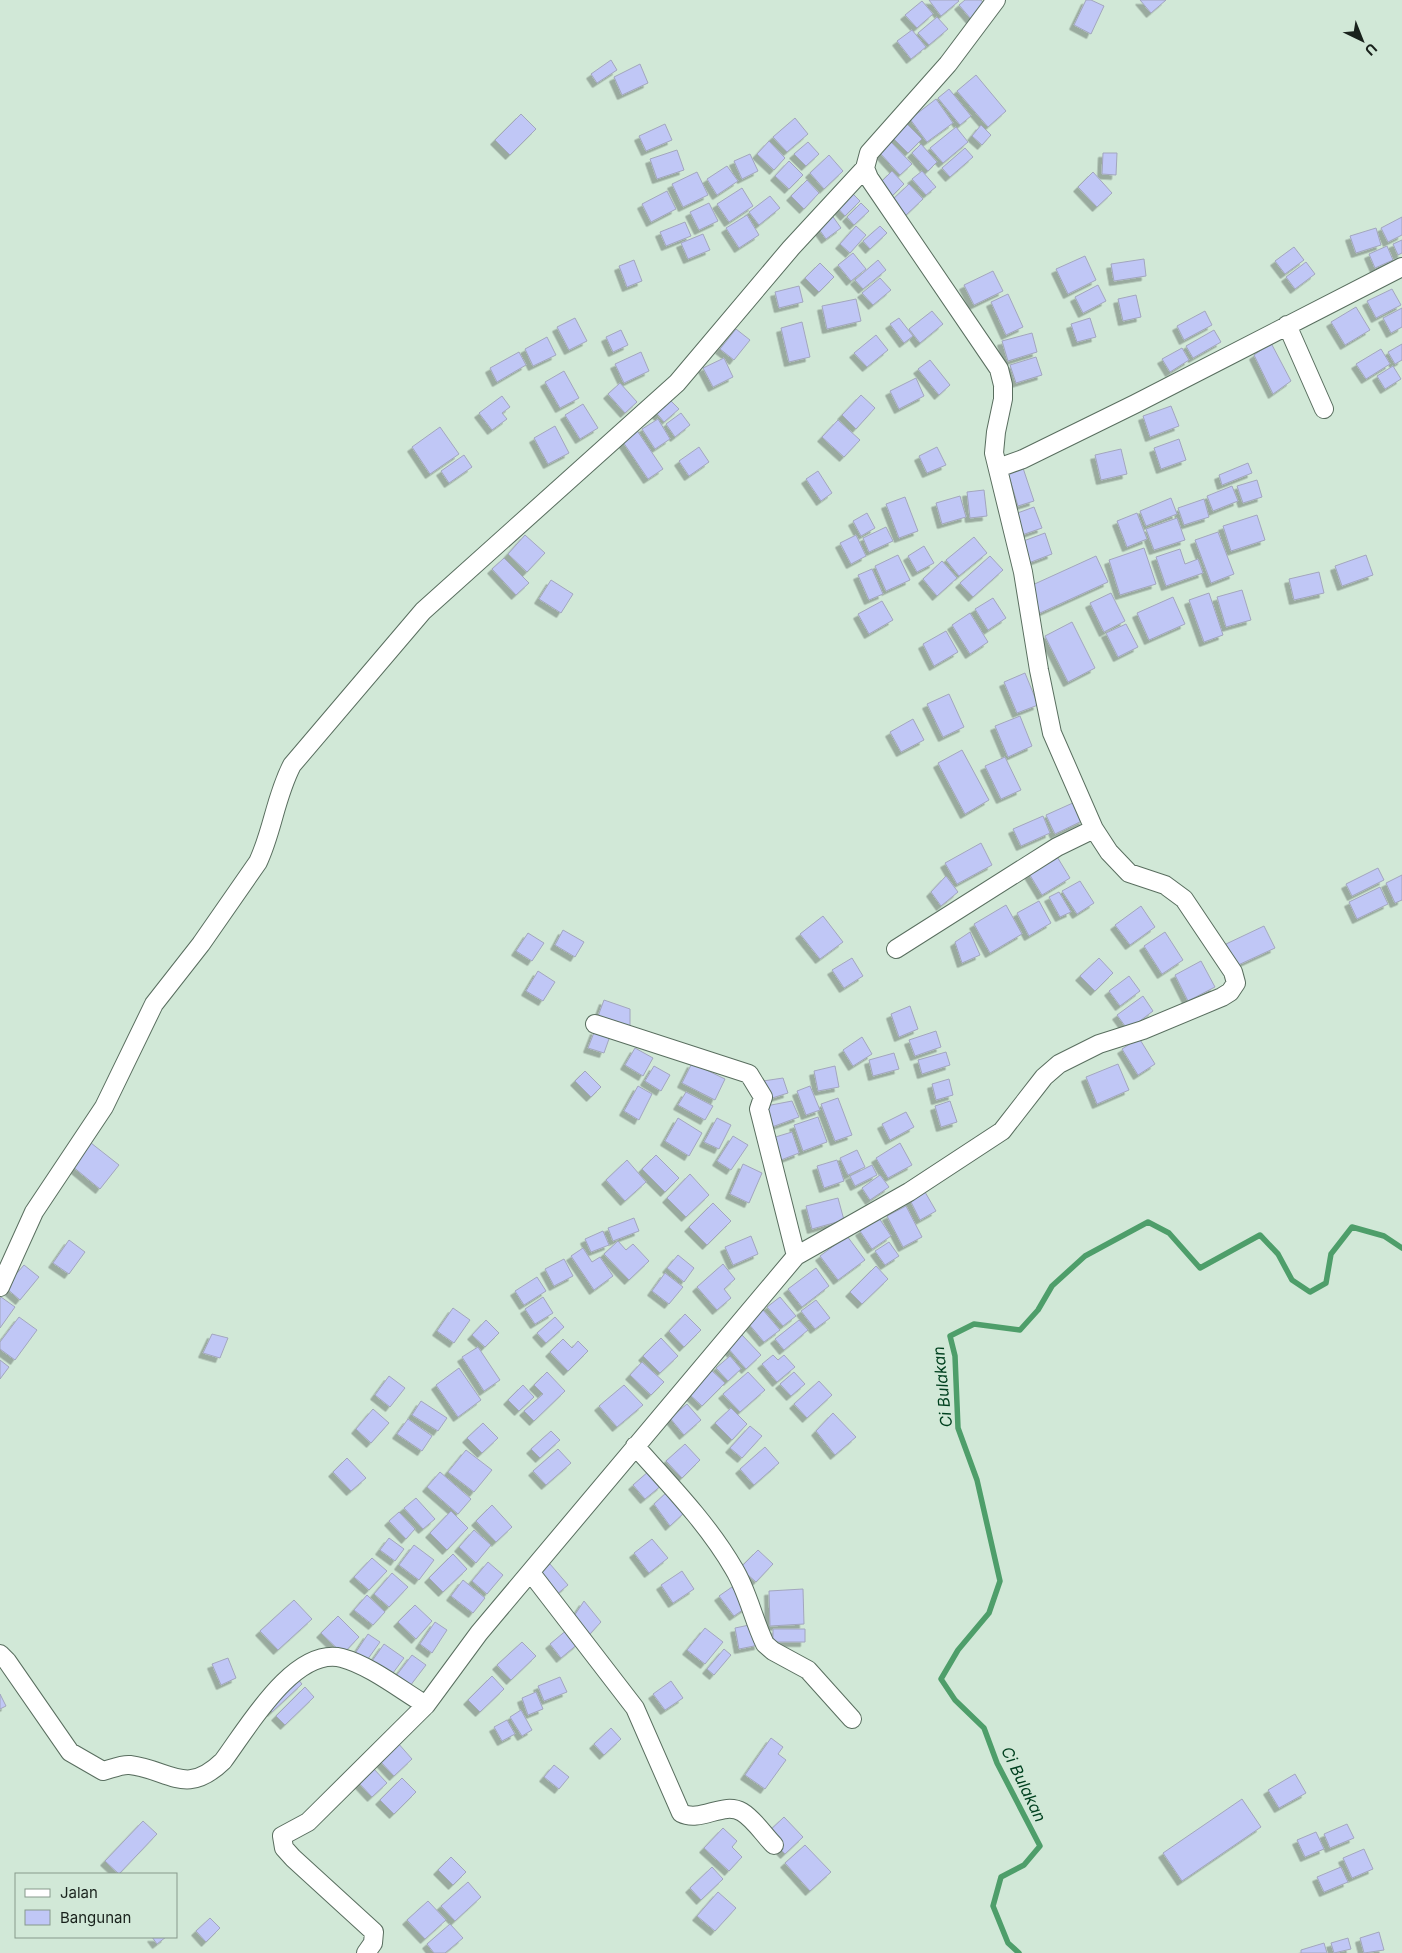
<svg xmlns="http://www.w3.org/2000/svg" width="1402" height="1953" viewBox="0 0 1402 1953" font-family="Inter,sans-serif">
<defs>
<filter id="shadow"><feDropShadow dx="-4.5" dy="4.5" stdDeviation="0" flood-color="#0004"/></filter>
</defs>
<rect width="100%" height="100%" fill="#d1e8d7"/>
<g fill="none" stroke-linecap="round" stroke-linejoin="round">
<path stroke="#4e9e6a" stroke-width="5.5" d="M1019,1953L1008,1943L993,1906L1001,1877L1024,1865L1040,1846L997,1763L984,1728L955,1700L941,1679L958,1650L989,1613L1000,1581L977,1480L958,1428L955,1356L950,1336L974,1324L1020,1330L1038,1310L1052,1286L1085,1256L1148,1222L1169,1233L1200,1268L1260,1235L1278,1254L1292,1280L1310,1292L1326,1283L1331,1254L1352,1227L1384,1236L1402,1248"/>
</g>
<path fill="#c0c7f6" stroke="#a2a6bd" filter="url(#shadow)" d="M929,0H958L959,1L941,16Z
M965,0H981L986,6L971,19L959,5Z
M1086,0H1091L1104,6L1091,34L1074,25Z
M1140,0H1166L1151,13Z
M922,1L933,14L917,28L905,15Z
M937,17L948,29L929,45L918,33Z
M912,30L926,47L911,59L897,41Z
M611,60L617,70L597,83L591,74Z
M640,64L648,83L622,95L614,77Z
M976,75L1006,111L988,127L957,91Z
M949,89L971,116L960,125L938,98Z
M936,99L953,123L927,142L910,119Z
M521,114L536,129L510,155L495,140Z
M795,118L808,134L787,152L773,137Z
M906,123L922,139L908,153L892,137Z
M665,124L672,140L646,151L639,136Z
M981,125L991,135L982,145L972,136Z
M956,127L968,142L943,163L930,148Z
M769,141L785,158L774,170L757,154Z
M808,142L819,154L806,166L794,154Z
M891,142L912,164L900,175L880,153Z
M921,144L937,162L928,171L912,153Z
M965,148L973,157L950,177L942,168Z
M677,150L684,170L657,179L650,159Z
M1103,153H1117L1116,175L1102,174Z
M750,154L758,171L742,179L734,161Z
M829,155L843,171L824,189L810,173Z
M789,161L803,175L789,189L775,176Z
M727,166L738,181L717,195L707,179Z
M892,171L904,184L890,198L878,185Z
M922,171L936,187L926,195L912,179Z
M697,172L708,195L683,207L672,184Z
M1093,172L1112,193L1097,207L1078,187Z
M807,180L819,193L804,209L791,196Z
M909,184L923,199L904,217L890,202Z
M742,188L753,206L729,222L717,204Z
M667,191L676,209L651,222L642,204Z
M851,192L860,201L845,216L836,206Z
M770,196L780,208L759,225L749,212Z
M709,203L718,221L699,230L690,212Z
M861,203L869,211L854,225L847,217Z
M831,214L841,228L826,239L816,225Z
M747,215L759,235L739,248L726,228Z
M1402,217V235L1388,242L1381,228Z
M685,222L691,236L666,246L660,232Z
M856,226L866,235L850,253L840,244Z
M880,226L887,233L870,249L863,241Z
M1376,228L1381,245L1356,253L1350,236Z
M703,234L710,250L688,259L681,243Z
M1402,240V253L1398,255L1393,244Z
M1387,246L1393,260L1375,268L1369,254Z
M1294,247L1304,260L1285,274L1275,261Z
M853,253L866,269L851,281L838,265Z
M1085,256L1096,280L1068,294L1056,269Z
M1144,259L1146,276L1114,281L1111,264Z
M634,260L642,281L627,287L619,266Z
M878,260L886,270L863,289L855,280Z
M1306,262L1315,274L1295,289L1286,277Z
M820,263L834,277L819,292L805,278Z
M993,271L1003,291L974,305L964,285Z
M880,278L891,290L873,305L862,293Z
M1098,285L1106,301L1083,313L1075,297Z
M799,286L803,302L779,308L775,292Z
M1392,289L1401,305L1376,318L1367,301Z
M1008,294L1023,327L1006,335L991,302Z
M1136,295L1141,317L1123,321L1118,299Z
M856,299L861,321L827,329L822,306Z
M1356,307L1370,330L1345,345L1331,322Z
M1402,308V327L1391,333L1383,318Z
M932,311L943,324L920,343L909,329Z
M1205,311L1212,325L1184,340L1177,326Z
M575,318L587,341L569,350L557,327Z
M899,318L913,336L904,343L890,324Z
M1090,318L1096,337L1077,342L1071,324Z
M802,322L810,357L789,362L781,328Z
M736,329L750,340L734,360L720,349Z
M621,330L628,345L613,352L606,337Z
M1214,330L1221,342L1193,358L1186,346Z
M1032,333L1037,352L1008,361L1002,341Z
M876,335L888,350L867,367L854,353Z
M547,337L556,355L533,366L525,349Z
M1271,343L1291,381L1273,394L1254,355Z
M1402,344V360L1395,364L1388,352Z
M1182,348L1189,360L1170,372L1162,359Z
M1381,349L1390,364L1366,379L1356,364Z
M519,352L526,365L497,382L490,368Z
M641,352L649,371L624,383L615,364Z
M1036,357L1042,375L1016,383L1010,365Z
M724,358L733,377L713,387L703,368Z
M930,360L950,385L939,395L918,369Z
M1393,366L1401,379L1385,389L1377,376Z
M564,371L579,398L560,408L545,382Z
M916,378L924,396L899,409L890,391Z
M620,383L637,402L625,413L608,394Z
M861,395L875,408L856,429L842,415Z
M502,396L510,407L502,413L507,419L492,430L479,413Z
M668,398L679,409L664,422L654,410Z
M583,404L598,428L580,439L565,415Z
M1171,406L1179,426L1150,437L1143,416Z
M681,413L690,425L675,437L666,424Z
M658,419L670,439L655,449L642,429Z
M838,420L860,440L844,457L822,437Z
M555,426L569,453L548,464L534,438Z
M440,427L459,454L430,474L412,447Z
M636,429L663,469L648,479L621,439Z
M1179,439L1186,460L1161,469L1154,448Z
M699,447L709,462L689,476L679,461Z
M937,447L946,465L927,473L919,456Z
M1121,449L1127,474L1101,480L1095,455Z
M464,455L472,467L449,483L441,471Z
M1248,463L1252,473L1222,485L1219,475Z
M1023,468L1034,501L1018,506L1008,473Z
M818,471L832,493L821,501L806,479Z
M1257,480L1262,497L1243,503L1237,486Z
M1232,486L1238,501L1213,511L1207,496Z
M984,490L987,516L970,518L967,492Z
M960,496L966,517L942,524L936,503Z
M905,497L918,531L899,538L886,504Z
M1171,498L1177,514L1146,526L1140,511Z
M1204,499L1209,517L1184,525L1178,508Z
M1034,507L1042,528L1019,536L1012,515Z
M867,513L875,528L861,536L853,521Z
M1137,513L1147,539L1127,547L1117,521Z
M1257,515L1265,540L1231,551L1223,526Z
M1177,518L1185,540L1154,550L1146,529Z
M886,527L893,541L869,552L863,538Z
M1218,532L1234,574L1211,583L1195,540Z
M1045,533L1052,554L1026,564L1018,543Z
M525,535L545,553L527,572L508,554Z
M856,535L866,556L851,564L840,543Z
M974,537L987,553L959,576L946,560Z
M924,546L934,563L917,572L908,556Z
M1144,548L1156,584L1120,595L1109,560Z
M1180,549L1185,564L1198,559L1203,573L1166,586L1156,557Z
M898,555L910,580L886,591L875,566Z
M1366,555L1373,575L1342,586L1335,566Z
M990,556L1003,570L973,597L960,583Z
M1096,556L1108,582L1040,613L1028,587Z
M504,558L529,583L516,595L492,569Z
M942,561L957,578L937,596L923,579Z
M872,569L883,594L869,600L858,575Z
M1319,572L1324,593L1294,600L1289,579Z
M551,580L573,594L561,613L539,599Z
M1242,590L1251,620L1226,627L1217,597Z
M1111,593L1125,621L1104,632L1090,603Z
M1209,593L1223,635L1204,642L1189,600Z
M1173,597L1185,624L1149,640L1137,613Z
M993,598L1006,618L988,630L975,609Z
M882,601L893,620L869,634L858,614Z
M970,613L988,642L970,654L952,625Z
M1072,622L1095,668L1068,682L1045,636Z
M1126,624L1138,647L1118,657L1106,633Z
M946,631L958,652L934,666L923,644Z
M1025,673L1038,705L1017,713L1004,682Z
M949,694L964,727L943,737L927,704Z
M1020,716L1032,746L1008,757L995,726Z
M913,719L924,740L901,752L890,732Z
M962,750L989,800L965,814L938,763Z
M1005,757L1021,790L1001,799L985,766Z
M1075,802L1084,820L1055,834L1046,815Z
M1043,816L1050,833L1021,846L1013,829Z
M981,843L992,865L957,884L945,863Z
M1056,855L1070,878L1042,895L1028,872Z
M1378,868L1384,880L1352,896L1346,884Z
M1402,875V900L1395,903L1386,883Z
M946,876L958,892L941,906L931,892Z
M1080,881L1094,903L1077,914L1062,891Z
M1380,887L1388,904L1357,919L1349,902Z
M1059,892L1071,912L1060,917L1049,897Z
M1039,901L1051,923L1029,936L1017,913Z
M1006,905L1022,934L990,953L974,924Z
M1141,906L1155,927L1130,945L1115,925Z
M823,916L843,942L820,959L800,934Z
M1264,926L1275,948L1236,966L1226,944Z
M563,930L584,942L575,957L555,945Z
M970,932L980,955L962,963L955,942Z
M1165,932L1183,960L1162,974L1144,946Z
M528,933L544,943L532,961L516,951Z
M852,958L863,976L844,988L832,970Z
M1099,958L1113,973L1095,991L1080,976Z
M1201,961L1215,987L1188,1001L1175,975Z
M538,971L555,982L543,1001L526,991Z
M1129,976L1140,991L1120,1006L1109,991Z
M1143,996L1153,1011L1128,1030L1117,1015Z
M604,1000L630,1009V1027L597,1019Z
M910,1006L918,1029L899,1037L891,1014Z
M595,1030L610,1036L604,1053L588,1048Z
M936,1031L941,1047L915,1056L909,1040Z
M862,1037L872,1054L853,1066L843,1050Z
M1139,1038L1155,1064L1138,1075L1122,1049Z
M635,1048L653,1058L643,1076L625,1065Z
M946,1052L950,1065L922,1074L918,1060Z
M894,1053L899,1069L873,1076L869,1060Z
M692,1063L725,1079L715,1100L682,1083Z
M1118,1064L1129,1090L1097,1104L1086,1077Z
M654,1066L670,1075L661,1091L645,1081Z
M835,1066L839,1087L818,1091L814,1071Z
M585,1071L601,1087L591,1097L575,1081Z
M783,1078L788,1093L769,1099L763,1081Z
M949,1079L953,1095L936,1100L932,1084Z
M638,1086L652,1094L639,1120L624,1111Z
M810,1086L820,1110L806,1115L797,1091Z
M686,1092L713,1106L705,1120L678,1105Z
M838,1098L852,1135L835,1141L821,1104Z
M792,1101L799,1117L772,1127L766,1106Z
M950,1101L957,1122L941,1127L935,1106Z
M906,1112L914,1127L890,1140L882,1124Z
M818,1117L827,1142L803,1151L794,1125Z
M678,1118L702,1133L689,1156L665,1141Z
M717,1118L731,1125L719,1149L704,1142Z
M792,1132L799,1153L781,1160L772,1138Z
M733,1136L748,1145L731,1170L717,1161Z
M91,1143L119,1165L100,1189L72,1166Z
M900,1143L912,1165L888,1178L876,1158Z
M857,1150L865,1167L848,1175L840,1158Z
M656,1155L679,1178L665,1192L642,1169Z
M627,1160L646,1182L625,1201L606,1180Z
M837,1160L844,1181L824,1188L817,1166Z
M743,1164L762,1173L749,1203L730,1194Z
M872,1165L877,1175L855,1186L850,1176Z
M690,1174L709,1195L686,1217L667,1198Z
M880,1175L889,1187L870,1200L862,1188Z
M925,1192L936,1211L920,1220L910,1200Z
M838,1198L844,1220L812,1229L806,1206Z
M713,1203L731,1221L707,1245L689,1227Z
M906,1206L922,1237L903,1247L887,1216Z
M634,1218L639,1231L613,1241L608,1228Z
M879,1218L891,1236L872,1249L860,1231Z
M603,1231L609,1245L591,1252L585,1239Z
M751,1236L758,1254L733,1265L725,1247Z
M847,1236L865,1260L838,1280L820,1256Z
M69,1240L85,1252L69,1274L53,1263Z
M618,1241L626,1250L633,1244L649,1261L629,1280L604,1254Z
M889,1242L899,1256L885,1265L875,1251Z
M583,1248L592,1262L600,1257L613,1276L594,1290L571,1256Z
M678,1255L694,1268L684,1282L667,1268Z
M564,1259L573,1276L554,1286L545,1269Z
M723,1264L735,1279L724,1289L731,1298L717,1310L697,1287Z
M24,1265L39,1277L20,1300L5,1287Z
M876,1266L888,1279L862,1304L850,1292Z
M816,1268L829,1286L802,1307L788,1289Z
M665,1273L683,1287L669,1304L652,1291Z
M537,1277L546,1291L524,1305L515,1291Z
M1,1297L15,1307L0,1328V1299Z
M543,1297L553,1313L535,1324L525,1309Z
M780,1297L796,1316L783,1326L767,1307Z
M816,1300L830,1318L815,1329L801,1311Z
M453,1308L470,1320L454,1343L437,1331Z
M763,1310L780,1330L764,1342L748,1323Z
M685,1314L701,1330L684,1347L669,1331Z
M19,1317L37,1330L15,1360L0,1349V1342Z
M555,1317L564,1327L546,1343L537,1333Z
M486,1320L499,1333L485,1347L472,1335Z
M799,1320L808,1330L784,1350L775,1339Z
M212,1334L228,1338L220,1358L203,1353Z
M742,1335L761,1355L746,1369L728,1348Z
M661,1338L678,1356L660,1373L643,1356Z
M563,1339L572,1348L578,1341L588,1351L568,1371L550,1352Z
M478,1347L500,1380L484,1391L462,1357Z
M773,1355L778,1360L784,1355L795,1367L777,1382L762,1364Z
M730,1356L741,1369L728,1381L716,1368Z
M0,1360L9,1367L0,1379Z
M642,1362L664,1382L651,1395L630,1375Z
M459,1368L481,1400L458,1417L436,1385Z
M709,1368L725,1383L702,1406L687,1392Z
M547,1372L565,1391L534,1421L524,1411L543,1394L534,1385Z
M748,1372L765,1390L740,1412L723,1394Z
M794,1372L805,1384L791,1396L780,1384Z
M389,1376L405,1388L390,1407L375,1395Z
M819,1381L832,1395L807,1418L794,1404Z
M523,1385L534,1397L519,1411L508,1400Z
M624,1385L643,1405L617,1427L599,1406Z
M421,1401L447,1418L438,1431L412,1415Z
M687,1404L701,1420L684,1435L670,1418Z
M731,1408L747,1424L732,1440L715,1423Z
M373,1409L389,1423L371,1443L356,1429Z
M833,1413L856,1437L835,1455L816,1431Z
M408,1419L432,1436L422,1451L397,1434Z
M483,1423L498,1438L482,1453L467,1438Z
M750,1426L762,1436L742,1458L730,1448Z
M551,1431L560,1440L540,1458L531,1449Z
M685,1444L700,1460L682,1478L666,1461Z
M765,1447L779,1463L754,1485L740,1469Z
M558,1449L571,1463L546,1485L533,1471Z
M466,1450L492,1470L474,1492L448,1472Z
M347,1458L366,1478L351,1491L333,1472Z
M649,1471L662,1485L645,1499L633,1485Z
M440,1472L471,1499L458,1514L427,1487Z
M668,1491L685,1512L670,1526L654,1504Z
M416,1498L435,1519L423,1529L404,1508Z
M492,1505L512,1527L496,1542L476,1521Z
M451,1511L468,1528L447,1550L430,1533Z
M399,1512L415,1529L406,1539L389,1521Z
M474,1530L491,1545L476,1563L459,1547Z
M389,1538L404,1549L395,1561L380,1550Z
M652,1539L668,1558L649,1573L634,1553Z
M414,1545L434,1560L419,1580L399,1565Z
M758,1550L773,1564L756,1582L740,1568Z
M453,1554L467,1569L443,1592L429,1578Z
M372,1558L387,1571L369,1590L354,1577Z
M488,1562L503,1575L487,1594L472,1581Z
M550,1564L568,1585L556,1595L538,1574Z
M682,1571L694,1589L673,1603L661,1585Z
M392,1573L408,1587L389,1607L374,1594Z
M463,1580L485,1598L473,1613L451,1596Z
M732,1587L747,1607L734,1616L719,1596Z
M803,1589L804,1624L770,1626L769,1591Z
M367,1595L385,1612L373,1625L354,1610Z
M294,1600L312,1619L278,1650L260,1631Z
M584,1601L601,1622L590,1634L574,1616Z
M415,1605L432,1621L416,1639L398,1622Z
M338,1616L359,1637L343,1654L321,1633Z
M435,1622L447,1630L432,1653L420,1644Z
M754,1624L759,1645L739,1649L735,1628Z
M705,1628L723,1642L705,1664L687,1650Z
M568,1629L579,1643L561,1658L550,1644Z
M773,1629H805V1642H773Z
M368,1634L380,1642L365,1663L354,1655Z
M522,1642L536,1656L511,1680L497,1665Z
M384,1644L404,1658L390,1677L370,1664Z
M724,1649L731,1655L714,1675L707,1669Z
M412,1655L426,1665L410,1686L396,1676Z
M228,1658L236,1678L221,1685L212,1664Z
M492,1676L504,1689L480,1712L468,1700Z
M560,1677L567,1692L544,1701L538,1686Z
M297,1678L302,1684L272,1712L266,1706Z
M671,1681L683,1698L665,1710L653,1694Z
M305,1687L314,1697L285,1725L276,1716Z
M536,1692L543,1709L528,1715L522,1698Z
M0,1694L6,1706L0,1709Z
M521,1710L532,1730L522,1736L510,1717Z
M507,1720L515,1734L502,1741L494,1727Z
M611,1728L621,1739L604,1755L594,1744Z
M771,1738L783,1747L778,1754L786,1760L765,1789L745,1775Z
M397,1742L412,1759L394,1776L379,1760Z
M554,1765L569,1777L559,1789L544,1777Z
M372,1767L387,1783L372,1797L357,1781Z
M1295,1774L1306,1793L1279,1808L1268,1790Z
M402,1778L416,1792L394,1814L380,1800Z
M1242,1799L1261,1827L1182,1881L1163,1853Z
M784,1817L803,1837L785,1854L766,1834Z
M143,1821L157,1834L119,1874L105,1861Z
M1347,1824L1354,1838L1330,1848L1324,1834Z
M723,1828L737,1841L732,1847L742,1857L729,1871L704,1848Z
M1316,1832L1324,1849L1305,1857L1297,1840Z
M805,1845L831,1872L810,1891L785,1863Z
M1364,1849L1373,1869L1352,1878L1343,1858Z
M451,1857L466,1872L453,1885L438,1870Z
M712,1867L723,1879L701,1900L690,1888Z
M1341,1867L1348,1882L1324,1892L1317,1877Z
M468,1882L481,1897L455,1921L441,1906Z
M718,1892L736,1908L715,1931L697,1916Z
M428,1901L446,1920L425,1939L407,1920Z
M210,1918L220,1928L206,1942L196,1931Z
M450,1924L463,1938L445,1953H434L427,1944Z
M1379,1932L1384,1950L1364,1953L1360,1938Z
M152,1937H166L157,1944Z
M1348,1938L1351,1949L1334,1953L1331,1943Z
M1324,1943L1327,1953H1301V1950Z"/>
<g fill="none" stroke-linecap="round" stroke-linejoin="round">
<g stroke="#596e5f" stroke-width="20">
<path id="street" d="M1287,325L1324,409
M998,468L1023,459L1135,404L1402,267
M896,949L1057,847L1094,829
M595,1024L749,1074L763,1097L759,1109L796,1256
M0,1287L34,1212L104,1107L154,1004L201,944L258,862C273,830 275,798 292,765L423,611L677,383L791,248L865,168
M635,1446C670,1485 708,1524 734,1569C748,1592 753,1619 765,1644L773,1651L808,1670L852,1719
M531,1573L635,1708L681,1813C701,1823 723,1801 742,1812C754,1819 764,1835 774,1845
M0,1654L7,1661L70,1752L103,1771C111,1769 122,1764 130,1765C170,1770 186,1797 223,1761C247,1729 294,1646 342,1658C369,1665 401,1690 426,1705
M366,1953L373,1943L374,1932L293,1858L284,1848L282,1836L308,1822L426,1705L479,1633L796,1256L909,1192L1002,1131L1044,1077L1059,1064L1099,1044L1143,1030L1222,997L1230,992L1236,983L1233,972L1184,899L1165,885L1129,873L1109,852L1094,829L1052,733L1039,670L1023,572L994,453L996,432L1003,399V385L999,369L869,178L865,168L869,153L948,64L996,0"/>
</g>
<use href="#street" stroke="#fff" stroke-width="18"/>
</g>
<g text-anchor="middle" stroke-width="4" stroke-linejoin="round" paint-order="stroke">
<g font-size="16" font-style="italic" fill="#00411f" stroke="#d1e8d7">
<text transform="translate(942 1387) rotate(-96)" y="6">Ci Bulakan</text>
<text transform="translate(1024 1784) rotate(64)" y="6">Ci Bulakan</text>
</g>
</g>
<rect x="15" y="1873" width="162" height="65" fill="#d1e8d7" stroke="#87998c"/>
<rect x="25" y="1889" width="25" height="8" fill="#ffffff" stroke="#87998c"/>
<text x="60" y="1898" font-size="15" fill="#19221c">Jalan</text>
<rect x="25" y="1910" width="25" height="15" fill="#c0c7f6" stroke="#87998c"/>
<text x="60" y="1923" font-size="15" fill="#19221c">Bangunan</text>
<g transform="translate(1362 40) rotate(137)" stroke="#d1e8d7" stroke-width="4" paint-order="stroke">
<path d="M0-4L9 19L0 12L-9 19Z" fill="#19221c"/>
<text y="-8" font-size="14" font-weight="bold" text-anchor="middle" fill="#19221c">U</text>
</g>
</svg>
